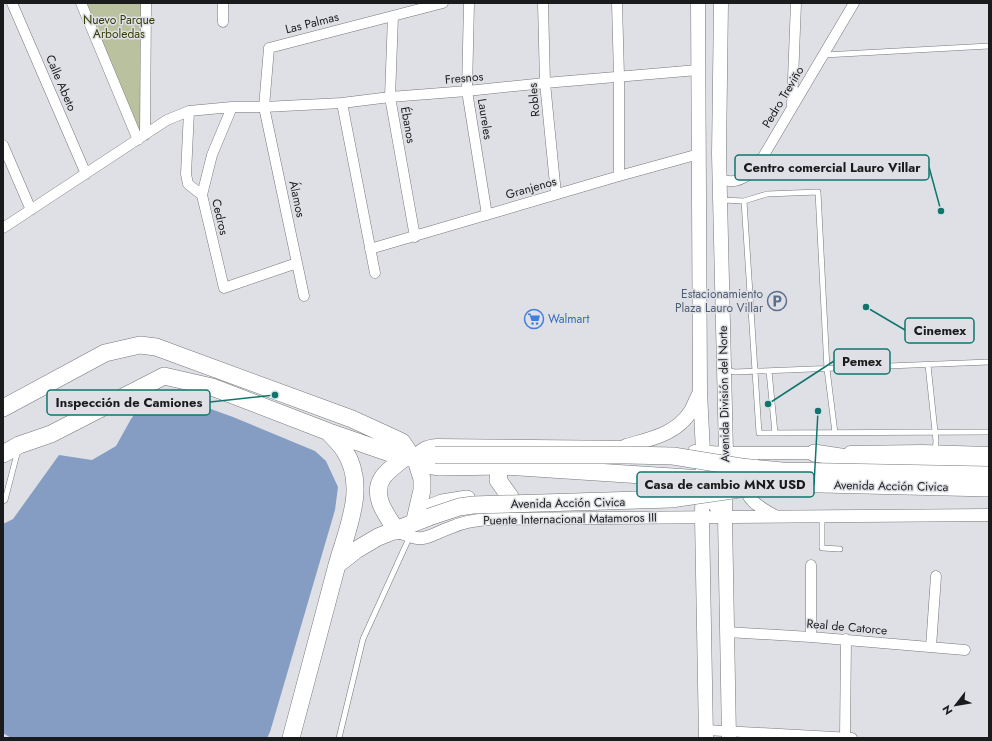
<svg xmlns="http://www.w3.org/2000/svg" width="992" height="741" viewBox="0 0 992 741" font-family="Jost,sans-serif">
<rect width="100%" height="100%" fill="#dfe0e5"/>
<path fill="#b9c19e" d="M83,3H146L143,127L137,131Z"/>
<path fill="#859dc2" d="M159,395L183,399L233,417L315,451L326,461L338,487L335,510L270,732L267,738H11L3,733V524L13,519L59,455L92,460L116,446L131,419L140,406Z"/>
<g fill="none" stroke-linecap="round" stroke-linejoin="round">
<g stroke="#75777a" stroke-width="6">
<path id="service" d="M824,55L989,46
M722,200L744,201L767,194L818,192L827,369L835,433
M744,201L759,433L989,432
M928,365L936,441L935,451
M727,366L730,371L735,372L989,362
M769,371L775,433
M3,501L5,500L18,450
M822,516V548L840,549
M339,738L363,639L410,536"/>
</g>
<g stroke="#75777a" stroke-width="11">
<path id="minor" d="M12,3L86,174
M81,3L138,140
M469,3L467,91L487,215
M543,3L545,83L556,194
M617,3L619,76V176
M393,16L390,97L415,237
M223,22V3
M342,103L375,273
M792,105L796,3
M232,107L212,155L202,195L224,288L297,263
M189,111L186,174L188,184L202,195
M145,135L146,3
M3,145L31,210
M719,179C735,184 740,180 754,172L854,3
M3,228L167,120L189,111L232,107H264L342,103L390,97L467,91L545,83L698,70
M370,249L619,176L699,154
M304,296L264,107L269,48L443,3
M727,632L811,637L965,650
M811,637V565
M931,647L936,576
M706,730L852,738
M845,738L846,639"/>
</g>
<g stroke="#75777a" stroke-width="13">
<path id="tertiary" d="M694,451L726,453H822
M850,452L922,451L989,453
M415,457C421,448 426,446 437,445L634,447
M753,463C749,467 746,474 745,480C743,499 761,508 775,516
M397,531C425,545 426,536 452,527C463,522 476,520 488,519L989,515"/>
</g>
<g stroke="#75777a" stroke-width="15">
<path id="secondary" d="M698,3L700,392L703,452L702,517L706,738
M721,3L719,154L726,453L725,517L729,738
M626,446C650,439 677,434 691,411C694,406 696,399 699,394"/>
</g>
<g stroke="#75777a" stroke-width="18">
<path id="trunk" d="M3,408L105,353L140,345L156,347L352,419L402,442L412,457
M330,434C335,439 340,444 344,450C368,486 347,529 337,565
M814,453L860,460L915,465L989,466
M3,454L19,445L51,434L164,376L212,387L329,432L404,458L435,455
M417,458L427,465L440,467L503,466L703,479C713,472 720,464 726,453
M503,466L499,471L498,480L510,497
M693,493C696,493 700,493 703,493C713,497 720,508 725,517
M417,513L442,503L467,499
M415,520L422,490V479L415,457
M397,531C387,516 370,495 383,477C388,470 397,464 404,458
M291,738L337,565L356,550L378,537L429,517"/>
</g>
<use href="#service" stroke="#fff" stroke-width="5"/>
<use href="#minor" stroke="#fff" stroke-width="10"/>
<use href="#tertiary" stroke="#fff" stroke-width="12"/>
<use href="#secondary" stroke="#fff" stroke-width="14"/>
<use href="#trunk" stroke="#fff" stroke-width="17"/>
<g stroke="#75777a" stroke-width="18" stroke-linecap="butt">
<path id="trunk-bridge" d="M435,455H628L673,456L741,467L782,471L989,475
M429,517L459,507L473,505L671,499L780,483L989,488"/>
</g>
<use href="#trunk-bridge" stroke="#fff" stroke-width="17"/>
</g>
<defs>
<g id="parking-ring" transform="scale(1)"><circle r="9.5" fill="#dfe0e5" stroke="#5c6f8a" stroke-width="1.5"/><path d="M-3.5-5.5H1a3.5 3.5 0 0 1 0 7H-1V5.5H-3.5ZM-1-3.4V-.6H.8a1.4 1.4 0 0 0 0-2.8Z" fill="#5c6f8a"/></g>
<g id="supermarket-ring" transform="scale(1)"><circle r="9.5" fill="#dfe0e5" stroke="#3f7fe0" stroke-width="1.5"/><path d="M-6-5.5h2.5l.6 2H6L4.5 2H-2.5L-4.4-4H-6ZM-1.5 3.2a1.3 1.3 0 1 0 .1 0ZM3 3.2a1.3 1.3 0 1 0 .1 0Z" fill="#3f7fe0"/></g>
</defs>
<g fill-rule="evenodd">
<use href="#parking-ring" x="777" y="301"/>
<use href="#supermarket-ring" x="534" y="319"/>
</g>
<g text-anchor="middle" stroke-width="3" stroke-linejoin="round" paint-order="stroke">
<g font-size="12" fill="#353c07" stroke="#dfe0e5">
<text x="119" y="24">Nuevo Parque<tspan x="119" dy="14">Arboledas</tspan></text>
</g>
<g font-size="12" fill="#1a1b1c" stroke="#dfe0e5">
<text transform="translate(312 23) rotate(-14)" y="4">Las Palmas</text>
<text transform="translate(464 78) rotate(-5)" y="4">Fresnos</text>
<text transform="translate(61 83) rotate(67)" y="4">Calle Abeto</text>
<text transform="translate(783 97) rotate(-59)" y="4">Pedro Treviño</text>
<text transform="translate(534 100) rotate(-95)" y="4">Robles</text>
<text transform="translate(485 119) rotate(81)" y="4">Laureles</text>
<text transform="translate(408 125) rotate(80)" y="4">Ébanos</text>
<text transform="translate(531 188) rotate(-16)" y="4">Granjenos</text>
<text transform="translate(297 199) rotate(78)" y="4">Álamos</text>
<text transform="translate(220 217) rotate(77)" y="4">Cedros</text>
<text transform="translate(724 394) rotate(-91)" y="4">Avenida División del Norte</text>
<text transform="translate(891 486) rotate(1)" y="4">Avenida Acción Civica</text>
<text transform="translate(568 503) rotate(-1)" y="4">Avenida Acción Civica</text>
<text transform="translate(570 519) rotate(-1)" y="4">Puente Internacional Matamoros III</text>
<text transform="translate(847 627) rotate(5)" y="4">Real de Catorce</text>
</g>
<g font-size="12" fill="#4e5e75" stroke="#dfe0e5" text-anchor="end">
<text x="763" y="298">Estacionamiento<tspan x="763" dy="14">Plaza Lauro Villar</tspan></text>
</g>
<g font-size="12" fill="#366cbe" stroke="#dfe0e5" text-anchor="start">
<text x="548" y="323">Walmart</text>
</g>
</g>
<path fill="none" stroke="#0f766e" stroke-width="1.5" d="M941 211L929 167M866 307L905 330M768 404L834 361M275 395L210 402M818 411L814 485"/>
<g fill="#0f766e" stroke="#dfe0e5" stroke-width="1.5">
<circle cx="941" cy="211" r="4"/>
<circle cx="866" cy="307" r="4"/>
<circle cx="768" cy="404" r="4"/>
<circle cx="275" cy="395" r="4"/>
<circle cx="818" cy="411" r="4"/>
</g>
<g fill="#dfe0e5" stroke="#0f766e" stroke-width="1.5">
<rect x="735" y="155" width="194" height="25" rx="4"/>
<rect x="905" y="318" width="69" height="25" rx="4"/>
<rect x="834" y="349" width="56" height="25" rx="4"/>
<rect x="47" y="390" width="163" height="25" rx="4"/>
<rect x="637" y="472" width="177" height="25" rx="4"/>
</g>
<g font-size="13" text-anchor="middle" font-weight="bold" fill="#1a1b1c">
<text x="832" y="172">Centro comercial Lauro Villar</text>
<text x="940" y="335">Cinemex</text>
<text x="862" y="366">Pemex</text>
<text x="129" y="407">Inspección de Camiones</text>
<text x="725" y="489">Casa de cambio MNX USD</text>
</g>
<rect width="992" height="741" fill="none" stroke="#1a1b1c" stroke-width="8"/>
<g transform="translate(956 705) rotate(239)" stroke="#dfe0e5" stroke-width="3" paint-order="stroke">
<path d="M0-3L7 15L0 10L-7 15Z" fill="#1a1b1c"/>
<text y="-6" font-size="11" font-weight="bold" text-anchor="middle" fill="#1a1b1c">N</text>
</g>
</svg>
